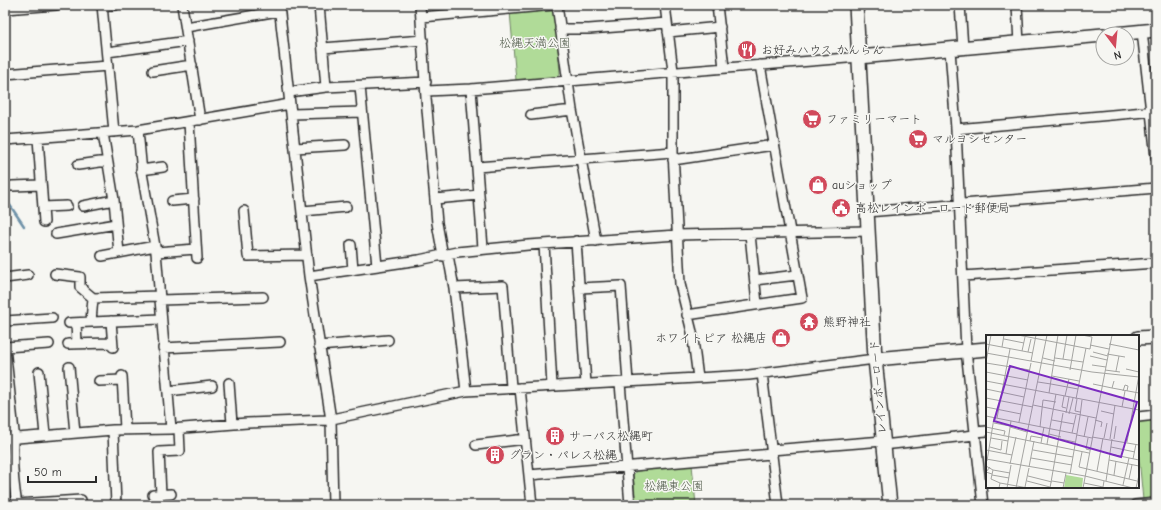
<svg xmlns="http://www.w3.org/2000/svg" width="1161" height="510" viewBox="0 0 1161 510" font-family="'Comic Neue','Klee One',sans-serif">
<rect width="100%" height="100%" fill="#f6f6f2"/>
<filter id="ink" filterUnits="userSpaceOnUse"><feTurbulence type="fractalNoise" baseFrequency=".025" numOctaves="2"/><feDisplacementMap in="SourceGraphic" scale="8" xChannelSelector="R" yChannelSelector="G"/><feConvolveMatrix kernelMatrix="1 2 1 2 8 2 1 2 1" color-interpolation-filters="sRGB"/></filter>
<g filter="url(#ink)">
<path fill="#b0db98" stroke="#6e8362" d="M551,10L555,12L560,73L558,77L516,80L510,12Z
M1156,419V498L1143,500L1138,447V421Z
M692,465L696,505H636L633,475L636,471Z"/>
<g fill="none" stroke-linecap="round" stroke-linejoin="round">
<path stroke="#6e91a8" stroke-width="2.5" d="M5,198L24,226"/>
<g stroke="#2b2b2b" stroke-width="12">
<path id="street" d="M102,5L114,132
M182,5L200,120
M279,5L309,276L331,420L333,505
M319,5L326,87
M420,5L426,98L437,223L443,256
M557,5L572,110L596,241
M665,5L673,71V152L680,284L692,332L698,378
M717,5L724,68
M960,5L963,48
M1017,5L1019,44
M102,6L115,5
M5,9L56,5
M422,17L554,5
M186,27L278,11
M560,29H589L667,23
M1142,31L1156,157
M668,32L720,27
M323,48L423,40
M950,50L956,129L966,350L983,505
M107,52L188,41
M153,71L192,65
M5,74L108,66
M360,86L377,266
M471,89L483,248
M426,91L471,89L859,57
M289,92L326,87L426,82
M292,114L362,112
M531,115L572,110
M189,122L197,258
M956,129L1156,111
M138,130L142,173L156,252L171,429
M103,133L114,200L119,253
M38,138L44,222
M5,140L138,130L290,104
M295,148L345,145
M673,160L774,145
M78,165L107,161
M477,167L673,152
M141,170L163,167
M12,186L41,185
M435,199L479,195
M172,201L194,199
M83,206L114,200
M43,207L67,206
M244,211L248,256L307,255
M303,211L346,207
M867,212L1156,188
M56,234L116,224
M750,234L757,304
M576,241L586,384
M544,244L552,386
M351,245L353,270
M156,252L196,249
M448,255L454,288L466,391
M102,256L155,246
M55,274L80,277V287L93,298
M309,276L419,260L457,252L528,245L677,235L868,231
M963,276L1156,263
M5,278L28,275
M755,280L797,275
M454,288L503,286L511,387
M579,288L621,286L628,382
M160,300L263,297
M687,315L802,298L760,65
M5,321L52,318
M91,321L93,298L159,296
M111,321L113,347
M69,323L161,319
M76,323L77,343
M68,344L112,343
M319,346L388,340
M5,347L49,344
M5,348L14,432C11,456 13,481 17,505
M163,348L280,342
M69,367L75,433
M39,372L45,435
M762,373L778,505
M122,376L125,429
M99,381L122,380
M229,383L232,424
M620,383L630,505
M520,388L532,505
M168,391L212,386
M1138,417L1156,415
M113,430L116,505
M975,432L987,431
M5,439L113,430L171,429L247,423L327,420L466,391L749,375L875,359
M476,445L525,439
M883,445L975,435
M771,450L883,441
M529,475L771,454
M153,495L171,494
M161,495L159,452L180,451L179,429
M17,504L81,500
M1135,505L1156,503"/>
</g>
<g stroke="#2b2b2b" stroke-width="16">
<path id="secondary" d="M856,5L875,359L890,505
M1115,34L1156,30
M859,57L1103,35
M1138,338L1156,337
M875,359L987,349"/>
</g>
<use href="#street" stroke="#f6f6f2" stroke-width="9"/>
<use href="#secondary" stroke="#f6f6f2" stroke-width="13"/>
</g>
</g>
<defs>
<g id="restaurant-disc" transform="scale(1)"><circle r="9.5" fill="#d1495b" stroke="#f6f6f2"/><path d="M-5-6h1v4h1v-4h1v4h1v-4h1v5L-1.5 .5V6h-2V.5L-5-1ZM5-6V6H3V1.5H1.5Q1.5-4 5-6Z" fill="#fff"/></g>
<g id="supermarket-disc" transform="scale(1)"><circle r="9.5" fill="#d1495b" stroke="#f6f6f2"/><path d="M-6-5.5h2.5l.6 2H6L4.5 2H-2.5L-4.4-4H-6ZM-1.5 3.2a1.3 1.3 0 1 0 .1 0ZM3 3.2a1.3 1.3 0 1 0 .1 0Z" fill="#fff"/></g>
<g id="shop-disc" transform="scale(1)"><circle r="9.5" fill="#d1495b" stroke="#f6f6f2"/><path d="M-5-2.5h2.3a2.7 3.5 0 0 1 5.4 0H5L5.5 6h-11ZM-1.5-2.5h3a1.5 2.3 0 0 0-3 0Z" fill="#fff"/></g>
<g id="civic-disc" transform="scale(1)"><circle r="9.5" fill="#d1495b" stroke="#f6f6f2"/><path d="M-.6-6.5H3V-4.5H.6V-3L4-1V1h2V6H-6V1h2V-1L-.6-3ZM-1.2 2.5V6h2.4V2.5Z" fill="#fff"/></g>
<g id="temple-disc" transform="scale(1)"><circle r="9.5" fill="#d1495b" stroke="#f6f6f2"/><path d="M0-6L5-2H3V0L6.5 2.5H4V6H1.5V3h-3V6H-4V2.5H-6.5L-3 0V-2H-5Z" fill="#fff"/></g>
<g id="building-disc" transform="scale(1)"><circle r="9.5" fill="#d1495b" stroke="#f6f6f2"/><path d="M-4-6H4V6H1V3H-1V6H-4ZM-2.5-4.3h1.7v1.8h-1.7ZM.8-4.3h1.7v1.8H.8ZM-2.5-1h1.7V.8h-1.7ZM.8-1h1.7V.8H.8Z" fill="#fff"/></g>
</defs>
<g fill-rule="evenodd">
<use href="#restaurant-disc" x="747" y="50"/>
<use href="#supermarket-disc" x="812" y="119"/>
<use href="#supermarket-disc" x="918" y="139"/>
<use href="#shop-disc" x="818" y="185"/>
<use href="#civic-disc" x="841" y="208"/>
<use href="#temple-disc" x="809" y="322"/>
<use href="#shop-disc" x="781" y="338"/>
<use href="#building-disc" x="555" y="436"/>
<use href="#building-disc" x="495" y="455"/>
</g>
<g text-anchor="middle" stroke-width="3" stroke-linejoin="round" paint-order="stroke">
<g font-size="12" fill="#4c5746" stroke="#f6f6f2">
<text x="535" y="47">松縄天満公園</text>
<text x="674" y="490">松縄東公園</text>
</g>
<g font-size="12" fill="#2b2b2b" stroke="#f6f6f2" text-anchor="start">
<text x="761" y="54">お好みハウス かんらん</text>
<text x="826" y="123">ファミリーマート</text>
<text x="932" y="143">マルヨシセンター</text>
<text x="832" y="189">auショップ</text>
<text x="855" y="212">高松レインボーロード郵便局</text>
<text x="823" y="326">熊野神社</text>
<text x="767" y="342" text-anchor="end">ホワイトピア 松縄店</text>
<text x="569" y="440">サーパス松縄町</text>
<text x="509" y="459">グラン・パレス松縄</text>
</g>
<g font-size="12" fill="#2b2b2b" stroke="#f6f6f2">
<text transform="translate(878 387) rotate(-95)" y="4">レインボーロード</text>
</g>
</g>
<g transform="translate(986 335)">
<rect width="153" height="153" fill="#f6f6f2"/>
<path d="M80,140L97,143L96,153H78Z" fill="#b0db98"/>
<path fill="none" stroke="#a5a5a2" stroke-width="1" d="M32,0L104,14L106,2L96,0M18,4L38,8M0,9L47,18M123,9L153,15M104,10L123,14M16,12L18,0M36,16L39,2M42,17L45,4M107,17L122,21M0,18L106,37L153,42M121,19L139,22M104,21L121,25M57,23L69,26M69,23L97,27M77,24L81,0M45,26L50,0M0,27L5,0M0,28L44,35M106,30L120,32M140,34L153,37M84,35L90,0M119,35L134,37M130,36L133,21M0,37L42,45M66,41L93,46M0,46L153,75M52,47L65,49M65,49L92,54M107,49L126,53L128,46M126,53L153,58M0,54L38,62M137,56L139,50L142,51L141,56M63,58L72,0M78,61L76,72L80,73M79,61L83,44M0,63L47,72M90,64L100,13M91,64L89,76L94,77M47,70L110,83M0,72L35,79M136,72L139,56M115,76L128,79M80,78L83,62M83,79L87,63M0,81L91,99M94,81L96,65M11,83L24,14M66,85L88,89M109,85L116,87L115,92M33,87L45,28M8,88L24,91M0,92L19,96L18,100M24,92L41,97M54,92L57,65L70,67M0,97L103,118M86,98L90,80M63,99L75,102M91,100L106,103M98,102L102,82M106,102L153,110M5,103L22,106M102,103L100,114L104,115M118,103L121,88M74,104L89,107M124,104L129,70M128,104L130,91M44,106L45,101L56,103M141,107L153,40M55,108L58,92M61,109L70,59M4,112L15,115L16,106M125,112L149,117M0,115L26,120M47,115L87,122M96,117L93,132L151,146M20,119L25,86M124,119L153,125M45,123L86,130M0,124L99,141L147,153M147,124L150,109M123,125L153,131M1,126L8,83M24,129L30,102M0,131L7,135L5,144L14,148L13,153M4,132L0,137L6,139M43,132L48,106M7,135L24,138M111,136L117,103M84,139L94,81M6,140L23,143M128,140L130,126M42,141L66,147M143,144L146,130M41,146L64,152M66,146L78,148M120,146L126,104M14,148L42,153M98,148L117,152L118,146M137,150L143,123M39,152L43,133M21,153L25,130M30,153L61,0M64,153L77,78M77,153L80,138M97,153L126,0M150,153L153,140"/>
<path fill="#7b2cbf" fill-opacity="0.15" stroke="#7b2cbf" stroke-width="2" d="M24,31L151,67L135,122L8,86Z"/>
<rect width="153" height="153" fill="none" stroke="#2b2b2b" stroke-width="2"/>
</g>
<rect width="1161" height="510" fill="none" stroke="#f6f6f2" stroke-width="20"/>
<rect x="10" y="10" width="1141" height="490" fill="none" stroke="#2b2b2b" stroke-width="1.5" filter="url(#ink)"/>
<g transform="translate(1115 46) rotate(164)"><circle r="19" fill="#f6f6f2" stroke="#a5a5a2"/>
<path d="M0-3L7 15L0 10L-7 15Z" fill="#d1495b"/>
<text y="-6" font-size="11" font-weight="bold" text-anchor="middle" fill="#2b2b2b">N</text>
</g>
<path d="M28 476v6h68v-6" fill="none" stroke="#2b2b2b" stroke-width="2"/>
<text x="34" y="476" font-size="12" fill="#2b2b2b" stroke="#f6f6f2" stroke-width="3" paint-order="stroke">50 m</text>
</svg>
